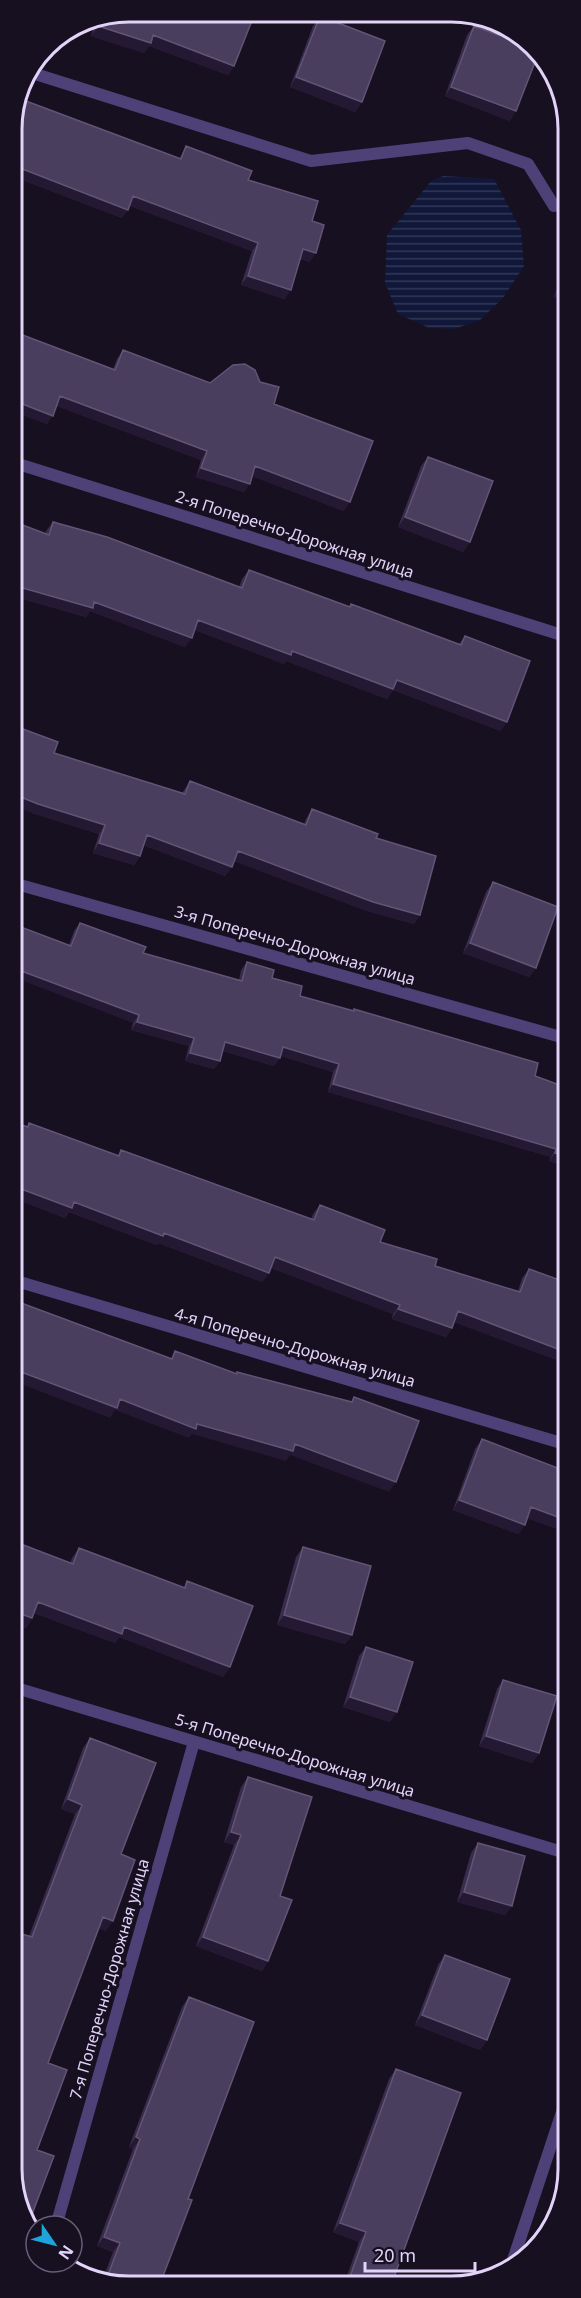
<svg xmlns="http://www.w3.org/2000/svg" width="581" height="2298" viewBox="0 0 581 2298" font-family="'Noto Sans',sans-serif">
<defs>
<pattern id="water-rules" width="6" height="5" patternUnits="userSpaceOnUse" patternTransform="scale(1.5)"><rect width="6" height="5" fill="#101739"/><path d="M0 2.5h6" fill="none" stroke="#323856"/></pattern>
</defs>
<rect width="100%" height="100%" fill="#161020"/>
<path fill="url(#water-rules)" d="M443,176L494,179L521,230L524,266L503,298L479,321L453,329L429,328L398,314L385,283L387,235L431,181Z"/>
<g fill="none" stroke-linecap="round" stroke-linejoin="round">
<path stroke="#4e4178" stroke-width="12" d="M29,72L311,161L468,143L528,164L554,206
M12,462L568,637
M13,883L568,1039
M13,1280L568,1445
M13,1687L569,1854
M56,2226L194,1742
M513,2260L569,2091"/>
</g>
<path fill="#382c4b" d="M130,12L234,66L228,75L149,46L144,53L91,36L97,18Z
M320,16L362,102L355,112L290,87L313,26Z
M474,26L510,121L445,96L467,35Z
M186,146L248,180L312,221L310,262L300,259L285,299L241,285L252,251L130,206L122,218L12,176L179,159Z
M568,258V303L554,297Z
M12,331L113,369L117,359L123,350L210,383L260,382L344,511L252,476L244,492L196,477L201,460L57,406L47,424L12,411Z
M428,457L470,542L463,552L398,527L421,466Z
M12,521L45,534L46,531L53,522L239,587L242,579L249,570L349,607L351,604L459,644L465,636L501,731L393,690L387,699L286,661L284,664L195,630L185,647L90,611L86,617L12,596Z
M54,753L182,793L190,781L304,824L306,819L312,809L376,838L420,915L414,924L367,911L234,861L232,867L225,876L143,845L140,856L134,865L93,853L99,834L32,813Z
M493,882L536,968L529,977L463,953L486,892Z
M80,923L143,953L239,980L241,970L247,962L300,996L353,1011L354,1009L535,1076L568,1168L549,1161L551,1157L328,1092L333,1072L281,1056L274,1066L223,1051L220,1061L214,1069L185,1061L189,1046L131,1030L133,1023L13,924L69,945L74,931Z
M13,1122L27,1127L29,1123L117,1156L121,1150L311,1219L313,1214L320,1205L380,1242L435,1266L518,1291L522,1278L529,1269L568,1283V1364L454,1322L452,1328L446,1337L392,1319L393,1314L271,1268L269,1273L262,1282L158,1243L157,1245L69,1212L65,1218L13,1198Z
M482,1439L568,1472L569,1533L527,1518L525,1525L518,1534L453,1510L475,1449Z
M13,1541L70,1563L72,1558L79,1548L184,1587L187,1581L230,1667L223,1677L119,1637L115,1643L34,1613L32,1618L26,1628L13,1623Z
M303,1547L352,1635L345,1644L277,1625L296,1557Z
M366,1647L390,1722L343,1707L359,1656Z
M503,1680L539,1753L532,1763L479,1746L497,1689Z
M90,1738L121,1854L106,1931L99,1928L48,2063L37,2150L31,2217L29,2220L13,2184V1950L15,1943L22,1934L29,1936L75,1814L61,1809L83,1748Z
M248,1777L280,1896L268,1961L262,1971L196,1946L234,1845L224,1842L241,1787Z
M478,1843L512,1906L505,1915L457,1902L471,1853Z
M445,1955L487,2040L480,2050L415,2025L438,1965Z
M189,1997L188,2199L160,2284H106L102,2281L113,2252L97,2246L133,2149L129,2147L182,2007Z
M396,2069L393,2280L404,2285L344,2284L359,2242L333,2232L389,2079Z"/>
<path fill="#231932" d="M98,26L153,35L234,66L228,75L149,46L144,53L91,36Z
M296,77L362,102L355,112L290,87Z
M451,87L516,111L510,121L445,96Z
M12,165L128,210L122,218L12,176Z
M133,196L258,243L252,251L127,205Z
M303,249L316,253L310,262L297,258Z
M248,276L291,290L285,299L241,285Z
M560,288L568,290V303L554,297Z
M60,396L207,451L201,460L54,405Z
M12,400L53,416L47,424L12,411Z
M255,466L350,502L344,511L249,475Z
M201,468L250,484L244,492L196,477Z
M405,517L470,542L463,552L398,527Z
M12,585L94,602L192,638L185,647L90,611L86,617L12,596Z
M198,620L292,651L397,680L507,722L501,731L393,690L387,699L286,661L284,664L192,629Z
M13,794L105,825L99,834L32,813L13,806Z
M147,835L232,867L225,876L140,844Z
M99,843L140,856L134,865L93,853Z
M238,851L420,915L414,924L367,911L231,860Z
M470,943L536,968L529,977L463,953Z
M16,969L139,1015L133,1023L13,977Z
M137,1022L194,1038L189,1046L131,1030Z
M225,1042L280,1058L274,1066L220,1050Z
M283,1047L339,1064L333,1072L278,1055Z
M190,1053L220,1061L214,1069L185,1061Z
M333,1084L556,1149L551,1157L328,1092Z
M555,1153L568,1158V1168L549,1161Z
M13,1186L74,1202L164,1233L269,1273L262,1282L158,1243L157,1245L69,1212L65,1218L13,1198Z
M275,1257L400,1305L393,1314L268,1267Z
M398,1309L452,1328L446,1337L392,1319Z
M458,1311L568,1353V1364L451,1321Z
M13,1369L120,1399L197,1424L295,1444L396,1482L389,1492L290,1455L286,1461L192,1434L189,1438L115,1410L110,1418L13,1381Z
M459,1500L525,1525L518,1534L453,1510Z
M531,1507L568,1521L569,1533L524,1517Z
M38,1602L124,1627L230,1667L223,1677L119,1637L115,1643L32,1612Z
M13,1611L32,1618L26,1628L13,1623Z
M284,1615L352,1635L345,1644L277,1625Z
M350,1697L397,1712L390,1722L343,1707Z
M486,1736L539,1753L532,1763L479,1746Z
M68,1799L82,1805L75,1814L61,1809Z
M231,1832L241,1835L234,1845L224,1842Z
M464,1892L512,1906L505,1915L457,1902Z
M103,1917L113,1921L106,1931L96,1927Z
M203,1937L268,1961L262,1971L196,1946Z
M13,2000L18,2001L13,2008Z
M422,2015L487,2040L480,2050L415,2025Z
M136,2137L140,2139L133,2149L129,2147Z
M340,2223L366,2232L359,2242L333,2232Z
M104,2237L120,2243L113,2252L97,2246Z"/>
<path fill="#4a3e5e" stroke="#615576" stroke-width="1.5" d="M130,12L255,13L234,66L153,35L151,43L98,26L101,18Z
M320,16L385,41L362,102L296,77Z
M474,26L533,48L539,52L516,111L451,87Z
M18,98L181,159L186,146L252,171L248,180L318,201L312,221L324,225L316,253L303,249L291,290L248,276L258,243L133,196L128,210L12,165V122Z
M568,267V290L560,288Z
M12,331L115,370L123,350L210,383L233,365L245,364L255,370L260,382L279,387L274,404L373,441L350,502L255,466L250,484L201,468L207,451L60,396L53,416L12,400Z
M428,457L493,481L470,542L405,517Z
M12,521L49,535L53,522L107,537L242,588L249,570L350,607L351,604L461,645L465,636L530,661L507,722L397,680L393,689L292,651L291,655L198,620L192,638L94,602L93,608L12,585Z
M12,725L58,742L54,753L185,794L190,781L306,825L312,809L378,834L376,838L436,856L420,915L373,902L238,851L232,867L147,835L140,856L99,843L105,825L38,804L13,794Z
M493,882L558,907L536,968L470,943Z
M80,923L146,947L143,953L242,981L247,962L274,970L272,978L302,986L300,996L354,1011V1009L538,1063L535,1076L568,1088V1158L555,1153L556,1149L333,1084L339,1064L283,1047L280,1058L225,1042L220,1061L190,1053L194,1038L137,1022L139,1015L16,969L13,979V924L71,946Z
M13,1122L28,1127L29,1123L119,1156L121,1150L314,1220L320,1205L385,1230L380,1242L437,1259L435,1266L520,1292L529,1269L568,1283V1353L458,1311L452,1328L398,1309L400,1305L275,1257L269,1273L164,1233L163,1236L74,1202L72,1208L13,1186Z
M13,1300L172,1359L175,1351L237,1374V1372L352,1402L354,1397L419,1421L396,1482L295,1444L293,1451L197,1424L196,1429L120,1399L117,1408L13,1369Z
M482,1439L568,1472V1521L531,1507L525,1525L459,1500Z
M13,1541L73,1564L79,1548L185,1588L187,1581L253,1606L230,1667L124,1627L122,1634L38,1602L32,1618L13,1611Z
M303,1547L371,1566L352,1635L284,1615Z
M366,1647L413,1662L397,1712L350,1697Z
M503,1680L557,1696L539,1753L486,1736Z
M90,1738L156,1763L121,1854L135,1860L113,1921L103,1917L48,2063L67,2070L37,2150L54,2156L31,2217L28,2216L13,2184V2014L18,2001L13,2000V1958L22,1934L32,1937L82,1805L68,1799Z
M248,1777L312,1797L280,1896L292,1900L268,1961L203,1937L241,1835L231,1832Z
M478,1843L525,1856L512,1906L464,1892Z
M445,1955L510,1979L487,2040L422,2015Z
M189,1997L254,2022L188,2199L192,2200L160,2284H161H106L105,2283L120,2243L104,2237L140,2139L136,2137Z
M396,2069L461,2093L393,2280L404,2285H347L366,2232L340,2223Z"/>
<g text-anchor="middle" stroke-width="6" stroke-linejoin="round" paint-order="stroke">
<g font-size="16" fill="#e0d4f9" stroke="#161020">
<text transform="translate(295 534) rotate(18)" y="6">2-я Поперечно-Дорожная улица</text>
<text transform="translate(295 945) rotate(16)" y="6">3-я Поперечно-Дорожная улица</text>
<text transform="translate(295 1347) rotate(16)" y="6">4-я Поперечно-Дорожная улица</text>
<text transform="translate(295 1755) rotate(17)" y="6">5-я Поперечно-Дорожная улица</text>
<text transform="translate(109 1979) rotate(-74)" y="6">7-я Поперечно-Дорожная улица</text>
</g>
</g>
<path d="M0 0H581V2298H0ZM129 22H451A107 107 0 0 1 558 129V2169A107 107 0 0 1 451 2276H129A107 107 0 0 1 22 2169V129A107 107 0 0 1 129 22Z" fill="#161020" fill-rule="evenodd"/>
<path fill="none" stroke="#e0d4f9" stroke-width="3" d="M129 22H451A107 107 0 0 1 558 129V2169A107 107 0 0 1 451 2276H129A107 107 0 0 1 22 2169V129A107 107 0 0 1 129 22Z"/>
<g transform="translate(54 2244) rotate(125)"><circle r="28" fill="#161020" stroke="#675e77" stroke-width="1.5"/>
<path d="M0-4.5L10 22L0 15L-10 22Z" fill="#1ea3db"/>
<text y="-9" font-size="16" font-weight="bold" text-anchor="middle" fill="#e0d4f9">N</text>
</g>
<path d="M365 2262v9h110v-9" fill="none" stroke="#e0d4f9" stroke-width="3"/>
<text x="374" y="2262" font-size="18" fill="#e0d4f9" stroke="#161020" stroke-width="4.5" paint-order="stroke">20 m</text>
</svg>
